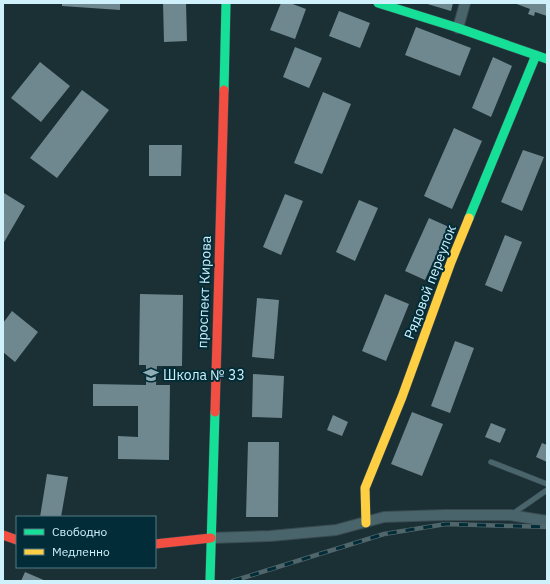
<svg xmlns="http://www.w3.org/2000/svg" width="550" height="584" viewBox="0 0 550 584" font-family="'IBM Plex Sans',sans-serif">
<rect width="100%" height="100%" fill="#1a3035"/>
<path fill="#6f878f" d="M62,3H120V10L62,6Z
M163,3H186L187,41L164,42Z
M281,3H290L306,9L295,39L270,30Z
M424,3H453L451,11Z
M514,3H547V16L535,12L534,16L528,14L530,9Z
M339,11L370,23L360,48L329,36Z
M416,27L471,48L460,76L405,55Z
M295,47L322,58L309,88L283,77Z
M493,57L512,66L491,117L472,108Z
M40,62L70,86L41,122L11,98Z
M82,90L109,110L57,178L30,158Z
M323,92L351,104L322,174L294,163Z
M454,128L482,141L452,209L424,196Z
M149,145H182L181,176H149Z
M523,150L544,157L522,211L501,202Z
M4,193L25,206L3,244V195Z
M285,194L303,201L281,255L263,247Z
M359,200L378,208L355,261L336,252Z
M429,218L449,227L425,280L405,271Z
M505,235L522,242L502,292L485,285Z
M140,294L183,295L182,366H157L156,385H170L169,460L118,459V436L138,437V406H93V384L146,385V365H139Z
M385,294L409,304L386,361L362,351Z
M257,298L279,300L274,359L252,357Z
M12,311L38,332L15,362L3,352V323Z
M455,341L474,348L450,413L431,406Z
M253,374L284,376L282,418L252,417Z
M412,412L443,424L422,476L391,464Z
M333,415L348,422L342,436L327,430Z
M491,423L506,429L500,443L485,437Z
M248,442H279L278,517H246Z
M542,443L547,445V462L536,457Z
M47,474L68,477L61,517H40Z
M25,572L46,581H21Z"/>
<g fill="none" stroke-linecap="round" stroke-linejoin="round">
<g stroke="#394b51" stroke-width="6">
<path id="lane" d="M491,462L547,484
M511,515L547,490"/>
</g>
<g stroke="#394b51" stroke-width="12">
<path id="street" d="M458,28L465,3
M211,538L270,536L336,530L384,517L445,515H510L547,521"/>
</g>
<g stroke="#394b51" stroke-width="10">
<path id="fast" d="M378,3L458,28L547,59
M224,90L226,3
M469,218L536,55
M210,581L215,412"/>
</g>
<g stroke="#394b51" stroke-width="10">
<path id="slow" d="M366,523L365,488L402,397L451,262L469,218"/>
</g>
<g stroke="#394b51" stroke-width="10">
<path id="jam" d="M215,412L224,90
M3,535L17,540
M155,544L211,538"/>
</g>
<use href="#lane" stroke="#4a646c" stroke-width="5"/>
<use href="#street" stroke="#4a646c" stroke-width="10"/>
<use href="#fast" stroke="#16e098" stroke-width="9"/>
<use href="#slow" stroke="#ffcf43" stroke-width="9"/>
<use href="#jam" stroke="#f24e42" stroke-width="9"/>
<g stroke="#50666b" stroke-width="4.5">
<path id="rail" d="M233,581L384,534L446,524L547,527"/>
</g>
<use href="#rail" stroke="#022c37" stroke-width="3" stroke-dasharray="9" stroke-linecap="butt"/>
</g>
<defs>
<g id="school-bare" transform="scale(1.2)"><path d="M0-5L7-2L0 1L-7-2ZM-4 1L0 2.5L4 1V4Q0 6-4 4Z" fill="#8fadb6" stroke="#022c37" stroke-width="2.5" paint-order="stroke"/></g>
</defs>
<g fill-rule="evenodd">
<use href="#school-bare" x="151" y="375"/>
</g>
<g text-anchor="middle" stroke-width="4" stroke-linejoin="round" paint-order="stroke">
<g font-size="14" fill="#cef1fc" stroke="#022c37">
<text transform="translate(430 282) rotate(-69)" y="5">Рядовой переулок</text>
<text transform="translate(204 292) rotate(-88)" y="5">проспект Кирова</text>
</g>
<g font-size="14" fill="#cef1fc" stroke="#022c37" text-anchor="start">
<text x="163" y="380">Школа № 33</text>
</g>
</g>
<rect width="550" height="584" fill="none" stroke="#cef1fc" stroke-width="8"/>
<rect x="16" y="516" width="140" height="52" fill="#022c37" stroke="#547b86"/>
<rect x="24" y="529" width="20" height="6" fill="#16e098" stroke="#547b86"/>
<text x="52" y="536" font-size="12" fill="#cef1fc">Свободно</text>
<rect x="24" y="549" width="20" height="6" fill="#ffcf43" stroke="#547b86"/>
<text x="52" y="556" font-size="12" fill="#cef1fc">Медленно</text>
</svg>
